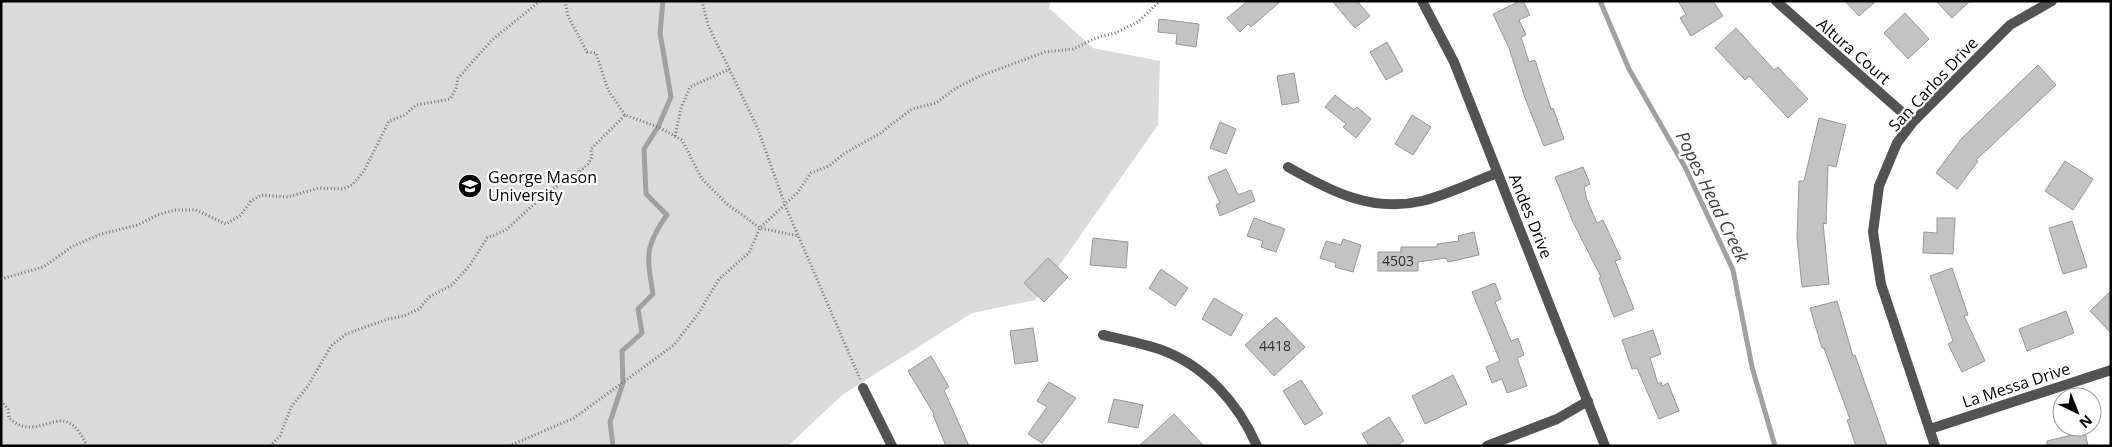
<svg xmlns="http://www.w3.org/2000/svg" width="2112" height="447" viewBox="0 0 2112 447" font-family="'Open Sans',sans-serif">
<rect width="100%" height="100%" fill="#fff"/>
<path fill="#dadada" d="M1,1H1051L1049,8L1093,48L1160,61L1158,125L1035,300L972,313L842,395L788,446H1Z"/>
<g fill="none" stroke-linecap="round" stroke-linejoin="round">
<path stroke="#a1a1a1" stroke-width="5" d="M1600,1L1629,69L1685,167L1733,270L1752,367L1775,446
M613,446L610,422L623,383L622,351L642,333L638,309L653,294C647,257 644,247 667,215L646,194L644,149L658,127L671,97L660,33L663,1"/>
</g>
<path fill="#c3c3c3" stroke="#979797" d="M1248,1H1281L1251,27L1248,24L1240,32L1227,18Z
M1332,1H1357L1370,16L1355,28Z
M1520,1H1523L1530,15L1519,20L1526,35L1521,37L1529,62L1535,60L1551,109L1553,108L1564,139L1544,146L1525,98L1509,48L1493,14Z
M1678,1H1713L1723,16L1691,36L1680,18L1686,14Z
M1845,1H1876L1859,16Z
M1936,1H1970L1952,18Z
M1905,13L1929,39L1908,59L1884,33Z
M1159,19L1199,24L1196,47L1176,44L1177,34L1158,32Z
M1736,28L1774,70L1778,67L1808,99L1788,118L1749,76L1745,80L1715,48Z
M1387,42L1403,71L1386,80L1370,52Z
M2038,65L2056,85L1976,160L1978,161L1957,189L1936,173L1962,138Z
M1294,73L1299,102L1282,105L1277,76Z
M1335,95L1354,110L1357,107L1371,119L1356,138L1343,127L1346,124L1325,107Z
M1412,115L1431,127L1413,155L1395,144Z
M1819,118L1846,125L1836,167L1828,165L1826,224L1823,223L1829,284L1802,287L1797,238L1799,181H1804Z
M1220,122L1236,129L1226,154L1210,148Z
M2065,161L2093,179L2073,210L2045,191Z
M1583,167L1590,184L1584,187L1587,200L1597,223L1603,220L1621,259L1615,261L1634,309L1614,317L1599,278L1601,277L1573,222L1555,177Z
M1226,169L1238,195L1251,190L1255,201L1220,216L1216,205L1220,203L1208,177Z
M1254,218L1285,229L1276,252L1261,247L1263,241L1247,236Z
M1937,218H1955L1953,254L1923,253L1924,232L1937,233Z
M2072,221L2087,267L2063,274L2049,228Z
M1474,232L1479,255L1448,262L1446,258L1418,262V271H1378V252H1401V247H1437V244L1459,241L1458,236Z
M1093,238L1128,242L1126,268L1090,265Z
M1343,239L1361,245L1353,272L1335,267L1336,263L1320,258L1326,241L1341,245Z
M1048,258L1068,277L1044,302L1024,283Z
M1952,268L1968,315L1964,316L1985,361L1962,372L1948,344L1953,341L1930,276Z
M1161,269L1188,288L1175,306L1149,288Z
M1495,283L1501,299L1495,302L1511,341L1518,338L1524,355L1517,358L1527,386L1507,393L1502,379L1492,383L1486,367L1500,361L1472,292Z
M2111,291V333L2090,311Z
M1214,298L1243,315L1231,336L1202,319Z
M1837,301L1853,356L1855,355L1887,446H1856L1847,420L1850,419L1824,348H1822L1810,308Z
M2066,311L2074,333L2027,351L2019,329Z
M1276,317L1305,347L1274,376L1245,345Z
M1033,328L1038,361L1015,364L1010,331Z
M1653,330L1661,354L1650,358L1658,384L1661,382L1662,386L1668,383L1679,411L1659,419L1637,368L1632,369L1622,340Z
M931,356L949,387L944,390L969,446H946L933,415L934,414L908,371Z
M1453,375L1467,404L1425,424L1412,396Z
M1301,380L1323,414L1305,425L1283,391Z
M1049,382L1076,398L1042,443L1028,434L1047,407L1037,401Z
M1114,399L1143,405L1138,428L1108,422Z
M1174,414L1204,446H1139L1163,424Z
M1389,417L1404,441L1396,446H1369L1362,434Z
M2085,432L2088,446H2047V441Z"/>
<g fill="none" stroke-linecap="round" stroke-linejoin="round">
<path stroke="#757575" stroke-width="3" stroke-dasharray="1 2.5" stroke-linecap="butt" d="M565,1L568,16L587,52L596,53L608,90L625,115
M702,1L708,25L758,129L785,205L860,379
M675,136L681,108L690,87L730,69
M1,279L43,267L73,246L101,234L138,225L157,215L175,210H196L226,224L241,215L251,201L261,195L288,197L319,188L343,189L352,185L364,171L389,121L405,115L416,105L450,99L456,89L458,78L492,40L540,1
M1,401L8,409L9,418C13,421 18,425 22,426C49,433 66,400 87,446
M270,446L280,436L291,407L308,386L331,346L346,334L388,319L404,316L419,309L429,297L452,285L470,265L487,238L506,230L545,194L579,172L588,164L592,157L591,149L625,115L658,127L682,140L702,179L727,204L760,228L799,236
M509,446L574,418L674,345L698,314L719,279L749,253L760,228L797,193L811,173L829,166L845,153L879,134L912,109L936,103L956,88L980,76L1045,52L1073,49L1096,38L1115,33L1138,22L1160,1"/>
<path stroke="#535353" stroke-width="10" d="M1422,1L1454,62L1605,446
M1776,1L1913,122
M1288,167C1330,191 1372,213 1422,201C1447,195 1473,182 1497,173
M1103,335C1121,339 1141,343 1159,349C1205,365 1238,403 1257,446
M863,388L892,446
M1930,429L2111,370
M1487,446L1557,419L1588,401
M1935,446L1881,284L1873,232L1879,186L1897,143L1913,122L2010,25L2052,1"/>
</g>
<defs>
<g id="university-disc" transform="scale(1.25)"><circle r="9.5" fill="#000" stroke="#fff"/><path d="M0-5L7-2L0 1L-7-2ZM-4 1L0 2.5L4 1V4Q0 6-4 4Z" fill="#fff"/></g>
</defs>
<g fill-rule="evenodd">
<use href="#university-disc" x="470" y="186"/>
</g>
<g text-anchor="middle" stroke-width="4.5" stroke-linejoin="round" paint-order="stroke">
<g font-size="14" fill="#313131">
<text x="1398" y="266">4503</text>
<text x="1275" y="351">4418</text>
</g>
<g font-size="16" fill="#000" stroke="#fff">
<text transform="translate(1854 51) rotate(41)" y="6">Altura Court</text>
<text transform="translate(1933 84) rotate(-47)" y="6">San Carlos Drive</text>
<text transform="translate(1531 216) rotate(68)" y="6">Andes Drive</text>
<text transform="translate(2016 385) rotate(-18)" y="6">La Messa Drive</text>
</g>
<g font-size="16" fill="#000" stroke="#fff" text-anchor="start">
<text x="488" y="183">George Mason<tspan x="488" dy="18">University</tspan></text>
</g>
<g font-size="18" font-style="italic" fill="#424242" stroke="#fff">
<text transform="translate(1712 197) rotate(64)" y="6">Popes Head Creek</text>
</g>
</g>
<rect width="2112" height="447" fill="none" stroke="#000000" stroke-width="5"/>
<g transform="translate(2077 412) rotate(137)"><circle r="24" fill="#ffffff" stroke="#999999"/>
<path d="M0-4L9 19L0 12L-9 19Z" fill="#000000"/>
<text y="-8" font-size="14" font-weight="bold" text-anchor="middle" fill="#000000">N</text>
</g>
</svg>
